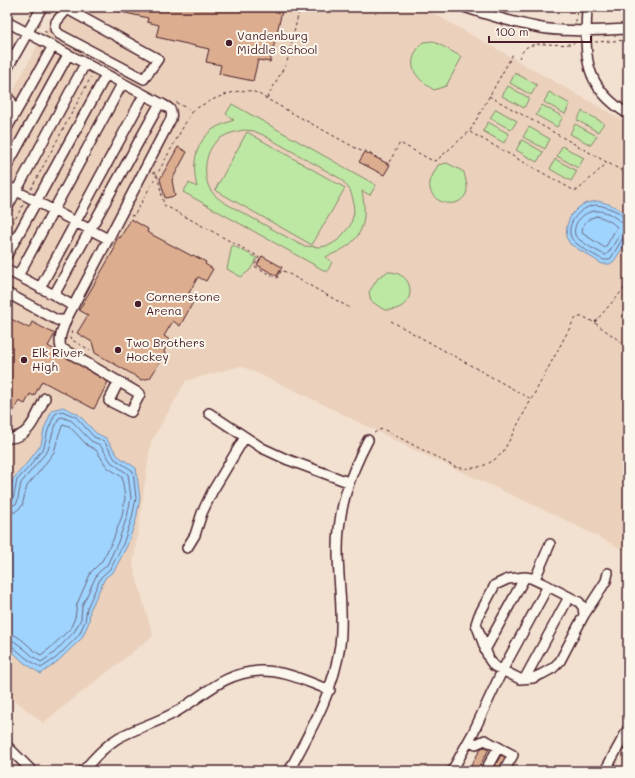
<svg xmlns="http://www.w3.org/2000/svg" width="635" height="778" viewBox="0 0 635 778" font-family="Mali,sans-serif">
<rect width="100%" height="100%" fill="#f2e1d0"/>
<filter id="ink" filterUnits="userSpaceOnUse"><feTurbulence type="fractalNoise" baseFrequency=".025" numOctaves="2"/><feDisplacementMap in="SourceGraphic" scale="8" xChannelSelector="R" yChannelSelector="G"/><feConvolveMatrix kernelMatrix="1 2 1 2 8 2 1 2 1" color-interpolation-filters="sRGB"/></filter>
<g filter="url(#ink)">
<path fill="#ebd1bc" d="M58,7H422L628,123V552L557,516L410,448L298,392L241,366L186,381L151,442L133,565L153,636L43,723L7,694V102Z"/>
<path fill="#bde8a4" stroke="#848468" fill-rule="evenodd" d="M433,41L462,57L446,86L434,90C413,77 404,63 423,42Z
M515,73L537,85L531,95L510,83Z
M508,86L529,98L524,108L502,96Z
M549,92L570,104L565,114L544,102Z
M232,104L376,185L370,195L362,191C369,227 360,245 325,257L332,262L327,272L183,192L189,183L197,187C192,167 194,144 212,130C218,125 227,123 234,120L226,114ZM244,130L254,131L263,135L341,179L350,190L353,199L354,213L350,226L338,240L330,245L321,247L303,246L225,203C220,200 215,196 211,191C203,178 204,156 214,144C221,135 233,132 244,130Z
M542,105L563,117L557,127L536,115Z
M496,109L517,121L511,130L490,118Z
M582,111L604,123L598,132L577,120Z
M488,122L509,134L504,143L483,131Z
M575,124L597,136L591,145L570,134Z
M529,127L550,139L545,149L523,137Z
M247,132L345,188L312,245L215,190Z
M522,140L543,152L537,162L516,150Z
M562,146L584,158L578,168L557,156Z
M555,159L577,171L571,181L550,169Z
M447,163L464,172C465,179 469,187 466,194C457,212 426,202 430,182C431,177 435,171 438,165Z
M232,245L257,258L250,270L241,277L227,269Z
M387,272C416,271 418,307 391,310C389,310 387,310 385,310C380,308 376,304 371,301L369,292L378,278Z"/>
<path fill="#9fd4fe" stroke="#7d8caa" d="M598,201C610,204 619,207 628,217V237L622,249L614,261L610,264H602L570,244L566,237L567,225L571,215L579,207L586,203Z
M63,407L78,414L96,433L106,438L118,456L136,468L140,498L136,520L127,546L114,571L105,578L90,610L89,622L82,638L58,661L41,674L23,662L7,646V507L13,479L27,463L41,445L44,429L52,410Z"/>
<g fill="none" stroke-linecap="round" stroke-linejoin="round">
<path stroke="#6c677f" stroke-width="1" d="M597,216C606,219 611,221 617,227L605,248L582,233C582,223 588,218 597,216Z
M628,219C623,218 622,215 618,212C612,209 604,206 597,205C583,205 565,222 571,237C573,244 597,257 604,260H608L611,258L623,238L628,237
M628,224C617,223 611,209 594,211C584,212 572,223 575,235C577,240 601,254 606,255C614,248 616,233 628,232
M7,502H10L13,500L17,480L30,466L44,447L48,430L55,414L62,411L76,417L94,437L104,441L115,459L133,471L136,498L132,518L123,544L111,568L101,577L87,608L85,621L79,635L56,658L41,668L26,658L11,645L7,644
M7,507L12,506L17,503L21,483L48,450L53,432L59,418L62,417L72,421L91,441L100,445L111,462L128,474L131,498L127,517L118,542L107,565L97,574L82,606L81,619L74,632L53,654L41,662C31,657 17,639 7,639
M7,513L15,512L22,506L27,486L39,472L54,452L59,434L63,424L69,426L87,445L96,450L107,467L122,477L125,498L122,516L113,540L102,561L91,572L77,604L75,618L70,629L49,649L41,655C29,649 21,634 7,633"/>
</g>
<path fill="#dcad8e" stroke="#4a1f2b" d="M108,7H283L270,62L258,60L253,81L219,74L221,65L206,62L209,49L156,37L159,25L147,22L148,18L108,9Z
M178,147L187,152L172,180L175,196L165,198L160,179Z
M365,152L390,165L384,175L359,162Z
M131,219L148,229L147,232L192,256L193,255L206,262L205,264L213,269L206,281L198,277L189,293L196,297L180,326L173,321L164,336L170,340L164,351L165,354L150,378L141,380L132,374L95,353L92,342L77,333L88,315L79,310L115,248L113,247L118,237L120,238Z
M262,256L282,267L277,276L257,265Z
M7,317L29,328L32,322L55,334L48,346L108,382L94,409L42,381L34,396L30,394L25,404L19,401L7,423Z
M485,747L489,749L477,771H468L481,748Z
M501,755L505,757L498,771H492Z"/>
<g fill="none" stroke-linecap="round" stroke-linejoin="round">
<g stroke="#4a1f2b" stroke-width="12">
<path id="minor" d="M464,7C488,15 511,22 536,27C565,33 598,30 628,29
M587,7C585,55 582,86 628,114
M67,9L158,59L144,79L59,34L55,29L56,22Z
M7,22L160,103C169,108 173,108 171,119L66,320H57L7,293
M7,69L42,7
M7,97L11,101V106L7,114
M7,128L53,46
M7,166L68,55
M7,186L108,239
M7,208L85,64
M7,255L106,75
M7,270L54,295
M18,276L122,84
M40,288L144,95
M73,306L54,295L160,103
M66,320C63,329 58,338 61,348L140,394L131,412L109,401L119,381
M209,413L262,448L286,459L348,482
M7,438C30,439 36,416 45,398
M187,548L195,535L202,513L212,492L245,437
M535,579L550,544
M584,615L606,581L608,573
M485,650L525,577
M525,678L569,597
M469,740L476,744L485,740L513,755L504,771
M7,746L32,771
M83,771C93,759 105,746 118,738C136,728 156,723 174,713C204,696 222,673 260,671C285,670 307,682 330,690
M289,771C311,730 334,691 340,645C344,613 338,582 338,550C338,509 349,476 368,440
M452,771L473,733L502,671L548,586L531,578L525,577L508,579L495,585L479,615L476,624L489,659L494,666L520,679L533,678L542,674L553,668L560,661L584,615L583,607L579,602L548,586
M485,771L498,748
M605,771L628,729"/>
</g>
<path stroke="#4a1f2b" stroke-width="1" stroke-dasharray="3 3" stroke-linecap="butt" d="M576,22L577,7
M44,31L48,33
M595,42L628,40
M519,58C521,54 523,50 527,47C538,41 557,46 569,44C572,44 574,42 577,42
M489,96L626,173
M267,98L287,62L300,7
M192,111C206,102 234,88 251,91C256,92 261,95 265,98L361,151L364,150L388,164L400,143L433,161L437,160L470,131L513,54
M470,132L573,190H578L607,163
M153,172L157,174L164,205L259,257L254,266L277,278L282,270L350,308
M31,189L91,77
M131,215L134,216L192,111L175,102
M7,234L23,205
M391,321L531,399
M595,322L628,284
M72,331L70,339L90,350
M374,433L379,430L383,429L455,467C474,471 490,466 503,452L574,320L578,317H584L595,323L628,347
M7,762L16,771"/>
<use href="#minor" stroke="#fbf7ec" stroke-width="9"/>
</g>
</g>
<g fill="#4a1f2b" stroke="#fbf7ec" stroke-width="1.5">
<circle cx="229" cy="43" r="4"/>
<circle cx="138" cy="304" r="4"/>
<circle cx="118" cy="350" r="4"/>
<circle cx="24" cy="360" r="4"/>
</g>
<g text-anchor="middle" stroke-width="4" stroke-linejoin="round" paint-order="stroke">
<g font-size="12" fill="#4a1f2b" stroke="#fbf7ec" text-anchor="start">
<text x="237" y="40">Vandenburg<tspan x="237" dy="14">Middle School</tspan></text>
<text x="146" y="301">Cornerstone<tspan x="146" dy="14">Arena</tspan></text>
<text x="126" y="347">Two Brothers<tspan x="126" dy="14">Hockey</tspan></text>
<text x="32" y="357">Elk River<tspan x="32" dy="14">High</tspan></text>
</g>
</g>
<rect width="635" height="778" fill="none" stroke="#fbf7ec" stroke-width="24"/>
<rect x="12" y="12" width="611" height="754" fill="none" stroke="#4a1f2b" stroke-width="1.5" filter="url(#ink)"/>
<path d="M489 36v6h102v-6" fill="none" stroke="#4a1f2b" stroke-width="2"/>
<text x="495" y="36" font-size="12" fill="#4a1f2b" stroke="#fbf7ec" stroke-width="3" paint-order="stroke">100 m</text>
</svg>
